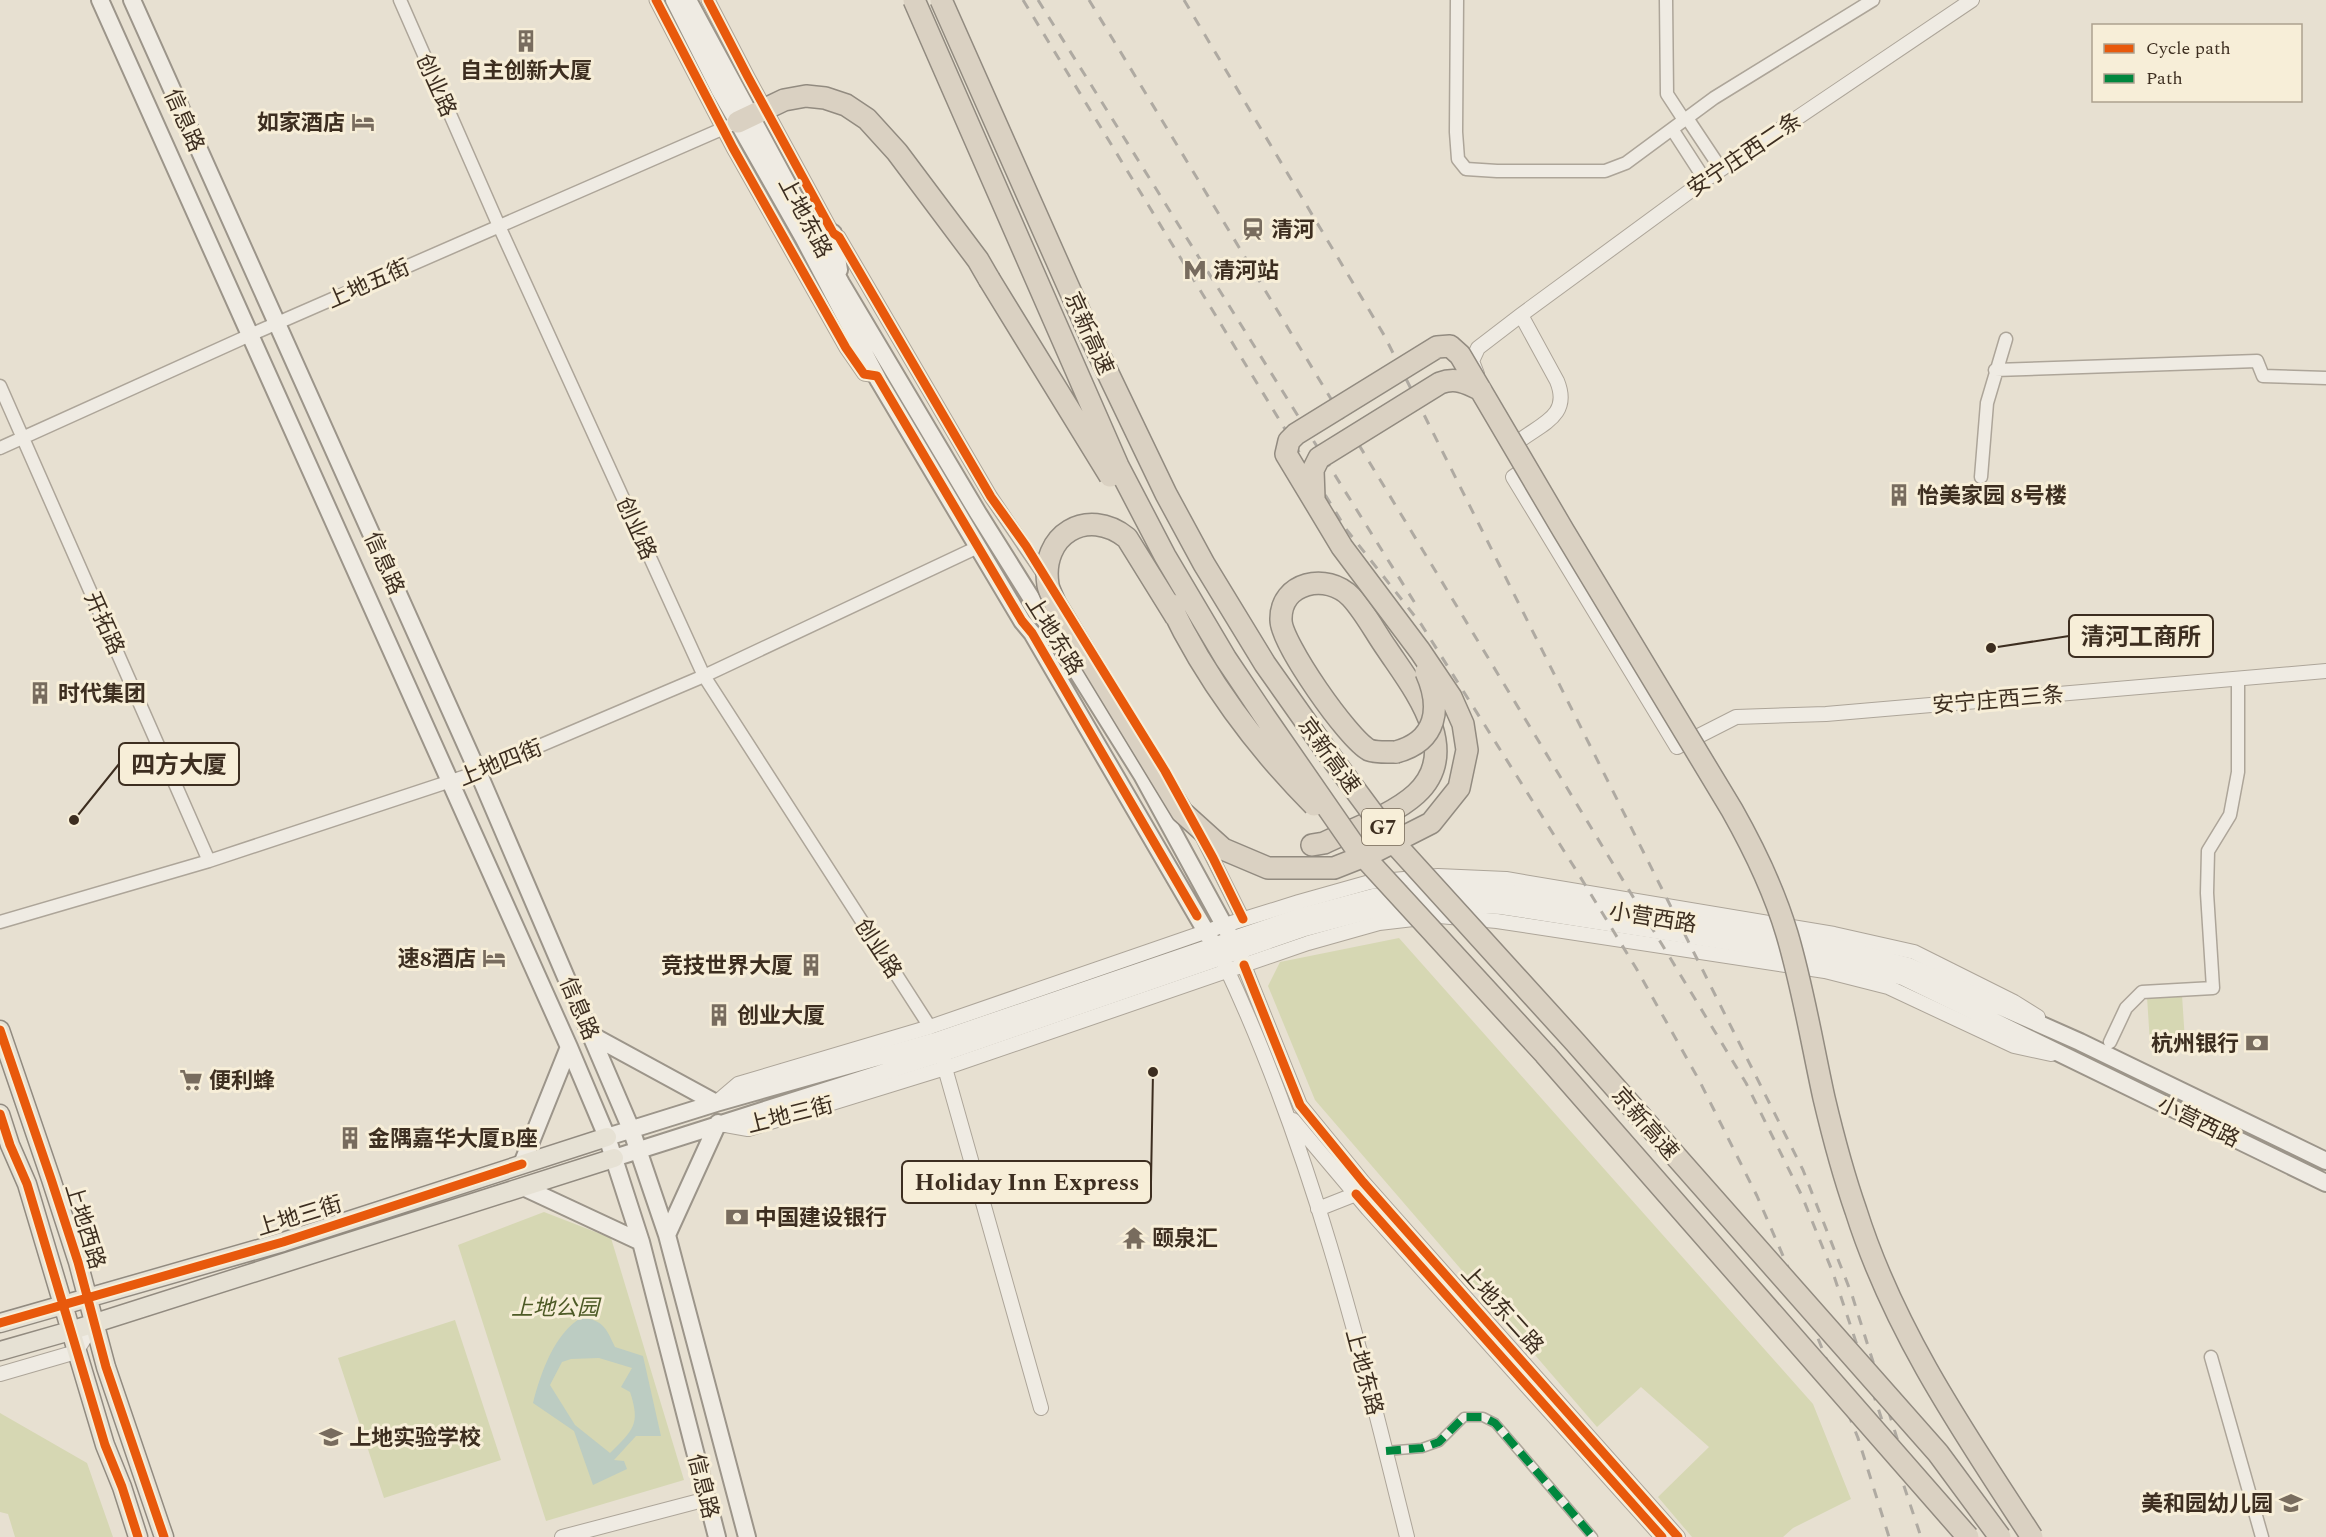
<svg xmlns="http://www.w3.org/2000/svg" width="2326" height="1537" viewBox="0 0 2326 1537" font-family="Spectral,'Noto Sans SC',serif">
<rect width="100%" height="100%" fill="#e7e0d1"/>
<path fill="#d6d7b3" d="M1399,938L1813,1404L1851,1499L1793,1528L1783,1537H1692L1658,1497L1709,1447L1641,1387L1597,1427L1315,1100L1268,986L1280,962Z
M2182,995L2185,1041L2150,1043L2147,997Z
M544,1212L611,1238L684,1480L546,1521L458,1245Z
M455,1320L501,1460L384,1498L338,1358Z
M0,1413L87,1463L113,1537H15L8,1514L0,1512Z"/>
<path fill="#bcccc2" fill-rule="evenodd" d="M582,1317C604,1321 606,1328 615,1347L643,1356L661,1436H636L614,1460L624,1461L627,1469L593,1485L574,1431L533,1403C541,1372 554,1334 582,1317ZM599,1358L632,1368L621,1387L630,1392C641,1425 633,1430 610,1453L575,1425L550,1385L562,1362L571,1359Z"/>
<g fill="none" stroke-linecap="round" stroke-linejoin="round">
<g stroke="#ada599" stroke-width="11">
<path id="pedestrian" d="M1386,1451L1422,1448L1439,1442L1464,1417H1483L1495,1423L1593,1537"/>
</g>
<g stroke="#ada599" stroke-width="15">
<path id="minor" d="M400,0L499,226L704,676L930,1027
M656,0L733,148L846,348L864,374L877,376
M708,0L748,77L833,233L839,237L991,497L1046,578
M1457,0L1456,132L1458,159L1466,169L1497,171H1605L1626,163L1714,98L1873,0
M1666,0L1667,94L1684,120
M1687,118L1721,169
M1672,129L1705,180
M1995,370L2257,361L2263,376L2326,378
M0,386L209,861
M0,448L250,335L738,122
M1981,477L1987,403L2006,339
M1202,837L1243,919
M0,922L209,861L478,772L704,676L978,547
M2110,1042L2126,1008L2142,992L2213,988L2207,893L2208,851L2230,815L2238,772V679
M2211,1357L2262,1537"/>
</g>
<g stroke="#ada599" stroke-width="16">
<path id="tertiary" d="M1477,374L1472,361L1478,348L1521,315L1705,180L1972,0
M1519,441C1543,423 1571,415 1557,381L1521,315
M1521,459L1522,471L1513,477L1677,747L1736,717L1826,714L2326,671
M1241,958L1300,1105L1363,1182L1678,1537
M1224,963C1310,1145 1359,1342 1407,1537
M943,1061L1041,1408
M718,1101L738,1084L930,1027L1225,925L1299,902L1370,882L1438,876L1506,879L1834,934L1914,952L2014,1002L2038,1017
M1293,1120L1368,1209L1662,1537
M720,1124L748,1129L945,1068L1308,943L1379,923L1439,916L1497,921L1825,971L1888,987L2014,1046L2051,1054
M1318,1209L1356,1194
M0,1374L76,1352L94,1323
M562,1537L707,1499"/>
</g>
<g stroke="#9c958a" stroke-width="20">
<path id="secondary" d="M100,0L569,1047L607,1137L641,1242L717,1537
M132,0L478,772L631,1129L667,1235L747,1537
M674,0L719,89L803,237L879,381L1022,621L1032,633L1218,952
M688,0L841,283L978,513L1142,775L1236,947
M833,233L839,270
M593,1036L716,1103
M607,1137L716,1103L935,1041L1298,917L1373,897L1438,890L1503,892L1831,946L1909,966L2080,1042L2326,1161
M614,1158L941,1054L1305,928L1377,909L1438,903L1501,906L1825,957L1903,977L2326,1183
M522,1164L569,1047
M523,1187L641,1242
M667,1235L718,1123"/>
</g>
<g stroke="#928b80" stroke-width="21">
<path id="primary" d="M0,1030L51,1179L78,1262L106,1367L164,1537
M0,1114L10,1145L27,1184L105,1445L122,1487L138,1537
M0,1323L283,1242L607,1137
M0,1351L70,1331L614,1158"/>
</g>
<g stroke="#928b80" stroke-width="24">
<path id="motorway" d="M738,122L784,100L806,96L825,98L846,105L867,119L897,152L978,260L989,279
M1312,845L1324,843C1353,829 1393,815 1416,794C1464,750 1413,688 1387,649C1375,632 1365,612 1351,597C1327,572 1280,582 1281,620C1281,643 1348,739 1369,750C1377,753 1387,752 1396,752"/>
</g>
<use href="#pedestrian" stroke="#efebe3" stroke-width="8"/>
<use href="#minor" stroke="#efebe3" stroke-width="12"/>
<use href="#tertiary" stroke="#efebe3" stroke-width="14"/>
<use href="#secondary" stroke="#efebe3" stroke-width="16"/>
<use href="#primary" stroke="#e6e1d4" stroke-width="18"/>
<use href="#motorway" stroke="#dad1c2" stroke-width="21"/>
<path stroke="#afaaa2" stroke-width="3" stroke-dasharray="10 10" stroke-linecap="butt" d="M1023,0L1346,529L1421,624L1576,870L1636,968L1699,1080L1757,1196L1807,1311L1858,1438L1889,1537
M1038,0L1418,608
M1089,0L1746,1083L1802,1196L1833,1273L1921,1537
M1184,0L1384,335L1803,1170L1852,1295L1913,1489"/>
<g stroke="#928b80" stroke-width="24" stroke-linecap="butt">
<path id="motorway-bridge" d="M914,0L1118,466L1165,556L1226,659L1265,717L1355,847L1545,1054L1968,1537
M941,0L1092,340L1166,494L1204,564L1265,664L1325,749L1396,845L1575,1042L1938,1453L2000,1537
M989,279L1110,476
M1314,498L1313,470L1319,458L1440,383C1456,377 1467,383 1481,390
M1170,604C1205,678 1257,748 1314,805
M1176,617L1127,538C1087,506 1040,535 1048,585C1049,591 1053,597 1055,603L1182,812L1223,849L1268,868H1334L1372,853L1431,823L1459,788L1467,750L1463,724L1451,697L1420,651L1342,547L1286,454L1289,441L1296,434L1437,347L1450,346L1460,355L1563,530L1732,810C1754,849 1774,890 1787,934C1803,988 1812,1043 1824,1098C1833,1136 1843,1174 1856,1211C1894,1331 1964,1433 2032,1537
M1396,752C1437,741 1442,708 1426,672"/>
</g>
<use href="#motorway-bridge" stroke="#dad1c2" stroke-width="21"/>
<path stroke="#00873e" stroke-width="8" stroke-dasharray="15 8" stroke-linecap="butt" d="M1386,1451L1422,1448L1439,1442L1464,1417H1483L1495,1423L1593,1537"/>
<g stroke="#f7eed8" stroke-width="13">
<path id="cycleway" d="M656,0L733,148L846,348L864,374L877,376L1022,621L1032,633L1197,916
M708,0L748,77L833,233L839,237L991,497L1026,546L1165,771L1213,858L1243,919
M1244,965L1300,1105L1363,1182L1678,1537
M0,1030L51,1179L78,1262L106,1367L164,1537
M0,1114L10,1145L27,1184L105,1445L122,1487L138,1537
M1356,1194L1662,1537
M0,1323L283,1242L522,1164"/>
</g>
<use href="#cycleway" stroke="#e8590c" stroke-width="9"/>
</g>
<defs>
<g id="building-bare" transform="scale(1.8)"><path d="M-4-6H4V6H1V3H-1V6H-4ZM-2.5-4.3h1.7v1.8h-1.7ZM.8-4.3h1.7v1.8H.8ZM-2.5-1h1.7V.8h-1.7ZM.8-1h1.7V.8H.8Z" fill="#786c5e" stroke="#f7eed8" stroke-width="2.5" paint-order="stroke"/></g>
<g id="hotel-bare" transform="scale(1.8)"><path d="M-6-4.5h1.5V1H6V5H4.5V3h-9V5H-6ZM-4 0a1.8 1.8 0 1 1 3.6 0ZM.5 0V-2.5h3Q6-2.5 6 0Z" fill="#786c5e" stroke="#f7eed8" stroke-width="2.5" paint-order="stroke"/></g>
<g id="station-bare" transform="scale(1.8)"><path d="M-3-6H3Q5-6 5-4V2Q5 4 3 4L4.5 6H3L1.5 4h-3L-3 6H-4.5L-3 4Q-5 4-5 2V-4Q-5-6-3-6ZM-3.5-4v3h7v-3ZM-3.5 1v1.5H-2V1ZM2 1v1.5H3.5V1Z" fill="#786c5e" stroke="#f7eed8" stroke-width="2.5" paint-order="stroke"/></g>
<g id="metro-bare" transform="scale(1.8)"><path d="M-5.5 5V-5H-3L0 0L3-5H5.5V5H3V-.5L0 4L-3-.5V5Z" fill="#786c5e" stroke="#f7eed8" stroke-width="2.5" paint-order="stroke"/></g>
<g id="bank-bare" transform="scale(1.8)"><path d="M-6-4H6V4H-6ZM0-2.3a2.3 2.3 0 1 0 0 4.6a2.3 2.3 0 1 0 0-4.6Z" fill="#786c5e" stroke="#f7eed8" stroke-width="2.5" paint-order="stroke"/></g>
<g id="supermarket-bare" transform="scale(1.8)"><path d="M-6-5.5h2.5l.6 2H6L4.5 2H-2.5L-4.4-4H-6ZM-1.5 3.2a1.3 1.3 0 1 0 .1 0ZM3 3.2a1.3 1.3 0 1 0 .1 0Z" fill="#786c5e" stroke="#f7eed8" stroke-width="2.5" paint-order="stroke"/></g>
<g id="temple-bare" transform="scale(1.8)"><path d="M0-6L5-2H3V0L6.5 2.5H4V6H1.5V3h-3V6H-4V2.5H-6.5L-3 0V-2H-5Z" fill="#786c5e" stroke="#f7eed8" stroke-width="2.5" paint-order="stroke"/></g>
<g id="school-bare" transform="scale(1.8)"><path d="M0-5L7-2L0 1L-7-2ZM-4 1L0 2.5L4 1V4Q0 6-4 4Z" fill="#786c5e" stroke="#f7eed8" stroke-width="2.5" paint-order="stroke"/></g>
</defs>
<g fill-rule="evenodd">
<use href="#building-bare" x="526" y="41"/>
<use href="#hotel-bare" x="363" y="122"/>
<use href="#station-bare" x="1253" y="229"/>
<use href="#metro-bare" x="1195" y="270"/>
<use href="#building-bare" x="1899" y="495"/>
<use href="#building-bare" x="40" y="693"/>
<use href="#hotel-bare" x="494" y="958"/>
<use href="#building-bare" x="811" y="965"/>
<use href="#building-bare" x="719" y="1015"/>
<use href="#bank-bare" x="2257" y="1043"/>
<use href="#supermarket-bare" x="191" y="1080"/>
<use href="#building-bare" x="350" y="1138"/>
<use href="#bank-bare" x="737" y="1217"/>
<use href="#temple-bare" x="1134" y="1238"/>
<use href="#school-bare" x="331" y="1437"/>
<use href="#school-bare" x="2291" y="1503"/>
</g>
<g text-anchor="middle" stroke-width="6" stroke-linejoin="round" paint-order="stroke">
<rect fill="#f7eed8" stroke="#756857" stroke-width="1.5" x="1362" y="809" width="42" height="36" rx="4.5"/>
<g font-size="21" font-weight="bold" fill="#3d2e20">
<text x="1383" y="834">G7</text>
</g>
<g font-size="22" font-weight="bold" fill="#3d2e20" stroke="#f7eed8" text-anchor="start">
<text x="526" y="78" text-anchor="middle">自主创新大厦</text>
<text x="345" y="130" text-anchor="end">如家酒店</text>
<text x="1271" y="237">清河</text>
<text x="1213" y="278">清河站</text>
<text x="1917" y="503">怡美家园 8号楼</text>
<text x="58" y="701">时代集团</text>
<text x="476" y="966" text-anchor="end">速8酒店</text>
<text x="793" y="973" text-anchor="end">竞技世界大厦</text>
<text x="737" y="1023">创业大厦</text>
<text x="2239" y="1051" text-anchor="end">杭州银行</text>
<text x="209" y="1088">便利蜂</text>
<text x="368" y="1146">金隅嘉华大厦B座</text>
<text x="755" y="1225">中国建设银行</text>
<text x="1152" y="1246">颐泉汇</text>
<text x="349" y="1445">上地实验学校</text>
<text x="2273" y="1511" text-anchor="end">美和园幼儿园</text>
</g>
<g font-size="22" fill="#3d2e20" stroke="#f7eed8">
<text transform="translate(437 85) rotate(66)" y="8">创业路</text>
<text transform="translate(185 120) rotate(66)" y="8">信息路</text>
<text transform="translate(1744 154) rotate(-34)" y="8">安宁庄西二条</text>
<text transform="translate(806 217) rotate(62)" y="8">上地东路</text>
<text transform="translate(368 283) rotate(-24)" y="8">上地五街</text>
<text transform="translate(1090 333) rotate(66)" y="8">京新高速</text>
<text transform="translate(637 528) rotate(66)" y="8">创业路</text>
<text transform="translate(385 563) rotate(66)" y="8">信息路</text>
<text transform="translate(105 623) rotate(66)" y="8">开拓路</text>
<text transform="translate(1055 635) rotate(58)" y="8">上地东路</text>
<text transform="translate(1998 699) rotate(-5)" y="8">安宁庄西三条</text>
<text transform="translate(1330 755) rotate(54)" y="8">京新高速</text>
<text transform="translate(500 762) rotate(-22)" y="8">上地四街</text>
<text transform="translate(1653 917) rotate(9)" y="8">小营西路</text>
<text transform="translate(879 948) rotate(57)" y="8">创业路</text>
<text transform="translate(580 1008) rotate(67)" y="8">信息路</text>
<text transform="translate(790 1114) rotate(-14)" y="8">上地三街</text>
<text transform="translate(2199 1121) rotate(26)" y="8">小营西路</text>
<text transform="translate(1646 1123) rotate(49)" y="8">京新高速</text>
<text transform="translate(299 1215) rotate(-17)" y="8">上地三街</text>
<text transform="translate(86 1226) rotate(73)" y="8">上地西路</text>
<text transform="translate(1503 1309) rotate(48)" y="8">上地东二路</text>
<text transform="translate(1365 1372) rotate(75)" y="8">上地东路</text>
<text transform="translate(704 1486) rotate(76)" y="8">信息路</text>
</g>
<g font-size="22" font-style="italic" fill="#4d5a26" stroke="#f7eed8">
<text x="555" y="1315">上地公园</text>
</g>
</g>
<path fill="none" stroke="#3d2e20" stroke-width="2" d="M1991 648L2069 636M74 820L119 764M1153 1072L1151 1182"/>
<g fill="#3d2e20" stroke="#f7eed8" stroke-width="2">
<circle cx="1991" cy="648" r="6"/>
<circle cx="74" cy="820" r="6"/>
<circle cx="1153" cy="1072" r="6"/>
</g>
<g fill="#f7eed8" stroke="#3d2e20" stroke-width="2">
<rect x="2069" y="615" width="144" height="42" rx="6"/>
<rect x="119" y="743" width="120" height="42" rx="6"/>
<rect x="902" y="1161" width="249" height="42" rx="6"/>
</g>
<g font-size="24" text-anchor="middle" font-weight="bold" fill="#3d2e20">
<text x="2141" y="645">清河工商所</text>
<text x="179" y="773">四方大厦</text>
<text x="1027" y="1190">Holiday Inn Express</text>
</g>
<rect x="2092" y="24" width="210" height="78" fill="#f7eed8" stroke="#ada18e" stroke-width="1.5"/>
<rect x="2104" y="44" width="30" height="9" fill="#e8590c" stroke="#ada18e" stroke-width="1.5"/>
<text x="2146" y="54" font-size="18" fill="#3d2e20">Cycle path</text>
<rect x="2104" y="74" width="30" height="9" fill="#00873e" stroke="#ada18e" stroke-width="1.5"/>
<text x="2146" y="84" font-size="18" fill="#3d2e20">Path</text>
</svg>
